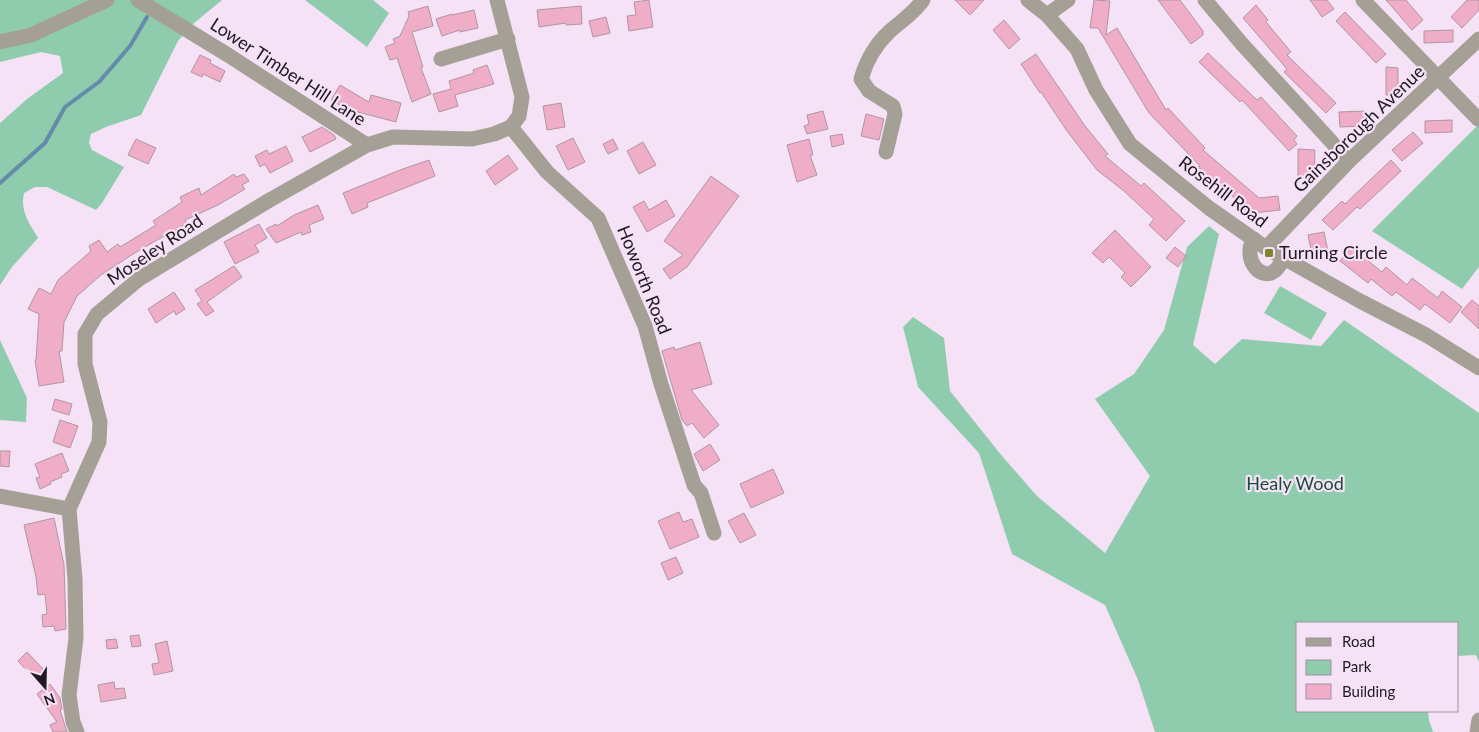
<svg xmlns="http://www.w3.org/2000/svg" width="1479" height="732" viewBox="0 0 1479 732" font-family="Lato,sans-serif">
<rect width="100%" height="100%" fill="#f6e2f6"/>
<path fill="#8fccae" d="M0,0H222L193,24L178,41L141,115L106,127L91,134L89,143L92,150L124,167L102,203L96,210L47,187H35L24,193C20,211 29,223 38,238L12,267L0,285V123L27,99L63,73L60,56L41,52L0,62Z
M305,0H373L389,13L367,47Z
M1479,124V267L1462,289L1372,231Z
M1209,226L1219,234L1193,345L1215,364L1242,339L1321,346L1344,320L1479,413V662L1476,655L1458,656V623H1298V711H1428L1429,720L1433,732H1155L1138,680L1105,605L1012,554L979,453L918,387L903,327L913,317L944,338L950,391L1002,456L1037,496L1105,553L1150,476L1095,399L1134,374L1164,330L1187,247Z
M1280,286L1327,313L1311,340L1264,313Z
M0,340L27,398L26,422L0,420Z"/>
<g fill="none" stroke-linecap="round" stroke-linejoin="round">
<path stroke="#648caa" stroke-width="4" d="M0,183L45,143L65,107L99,82L130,46L147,17"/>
</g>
<path fill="#efadc8" stroke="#b096a0" d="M649,0L653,27L629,31L627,16L636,15L634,2Z
M955,0H984L970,15Z
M1094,0L1110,1L1106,35L1117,28L1166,110L1168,108L1205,148L1203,150L1259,198L1278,196L1280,210L1245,214L1244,206L1198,167L1200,166L1149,113L1098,28H1090Z
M1158,0H1180L1203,31V35L1191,44Z
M1310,0H1327L1334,9L1322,17Z
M1386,0H1406L1423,20L1412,30Z
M1467,0H1479V10L1462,28L1451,17Z
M1256,5L1268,20L1266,22L1291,52L1287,55L1336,103L1326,113L1284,72L1287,69L1243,18Z
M428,6L433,26L412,32L423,67L421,68L431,94L412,102L397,58L390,60L385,47L395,43L393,39L400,36L409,16L408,12Z
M581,6L582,24L566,25V23L539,27L537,10Z
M474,10L478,28L460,32V30L442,36L436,19L452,14V15Z
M1345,12L1386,54L1376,63L1336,21Z
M606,17L610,33L593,37L589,21Z
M1004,20L1020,39L1009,49L993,30Z
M1453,30V42L1424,43V31Z
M1208,53L1257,100L1261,97L1297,136L1294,140L1297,144L1289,151L1242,100L1240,102L1199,62Z
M1036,54L1085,126L1108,154L1105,156L1141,186L1144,183L1185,221L1166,241L1149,225L1154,219L1124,191L1097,170L1067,131L1041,92L1040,93L1021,64Z
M200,55L211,60L210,63L225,71L220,82L203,74L202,77L191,72Z
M487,65L494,84L455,95L458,106L439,112L433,94L451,89L449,81L474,73L473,70Z
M1386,67L1398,68V96L1386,95Z
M340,85L369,102L371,95L401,103L396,122L354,111L353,113L331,100Z
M561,103L565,127L547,130L543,106Z
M823,111L828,129L807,134L804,126L809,124L807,115Z
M1366,111V126L1340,127L1339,112Z
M866,114L884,119L879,140L861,136Z
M1452,120V132L1425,133V121Z
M322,127L334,135L336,139L310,152L302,137Z
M1413,132L1423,143L1402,161L1392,150Z
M842,134L844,144L832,147L830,136Z
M573,138L585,162L568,170L556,146Z
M136,139L156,148L148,164L128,155Z
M613,139L618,149L608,154L603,144Z
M809,139L813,155H810L817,175L797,182L787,145Z
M643,142L656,165L639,174L627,151Z
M286,146L293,161L270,173L265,164L260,167L255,156L267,150L269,154Z
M1298,149L1315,150L1314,178H1298Z
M508,155L518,169L495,185L486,171Z
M429,160L435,176L367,203L368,207L352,214L343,193L400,170Z
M1391,160L1401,171L1360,209L1357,207L1333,230L1322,220L1342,201L1345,204Z
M234,174L236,177L244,174L249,181L242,185L245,189L218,205L185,220L187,223L165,238L164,236L133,254L101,275L77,296L64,322L62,351H59L64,382L39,386L35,360H36L39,314L28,309L39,288L51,294L58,280L91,251L89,246L99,240L107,252L118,244L120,247L156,225L153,221L182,202L180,197L199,188L201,195Z
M711,176L739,196L687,267L670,279L663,269L683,255L664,241Z
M666,200L675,216L647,232L633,207L644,201L649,210Z
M318,205L324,219L309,225L311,232L302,235L301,232L276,243L266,229L276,224L277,226L294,215Z
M259,224L267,238L255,245L259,252L235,264L224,242Z
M1115,230L1151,267L1131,287L1121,277L1125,273L1109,257L1103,263L1092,253Z
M1324,232L1329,256L1313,260L1308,235Z
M1175,247L1186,256L1178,267L1166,258Z
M1351,247L1382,272L1386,267L1407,285L1412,278L1438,298L1442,291L1462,307L1450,323L1425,304L1420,310L1396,292L1392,296L1371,279L1368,283L1340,261Z
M234,266L242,277L207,302L214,311L206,316L197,304L202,301L195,290Z
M174,292L185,309L176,315L174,311L156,323L148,309Z
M1472,300L1479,306V329L1461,312Z
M700,342L712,384L691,390L719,425L704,438L692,423L687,426L682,420L662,351L674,347L675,350Z
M55,399L72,404L69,415L52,410Z
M60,420L78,426L70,448L53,442Z
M710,444L720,460L703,471L694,454Z
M0,451H10L9,467L0,466Z
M62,453L69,471L61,474L62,477L50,482L51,484L40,489L36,478L40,477L35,464Z
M773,469L784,493L751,508L740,484Z
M679,512L683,522L692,519L699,537L670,549L658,521Z
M744,513L756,535L740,543L728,521Z
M54,518L64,565L66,629L55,631L54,626L43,627L42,615L47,614L45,594L38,595L36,577L24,525Z
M676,557L683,573L668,580L661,563Z
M139,635L141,646L132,647L130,636Z
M116,639L118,648L107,649L106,640Z
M167,641L173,671L154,675L152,664L159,663L155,644Z
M27,652L45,671L38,677L30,669L28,672L18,661Z
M114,682L115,689L124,688L126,698L101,702L98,685Z
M50,684L60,698L62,709L60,710L67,732H53L50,725L57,722L37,694Z"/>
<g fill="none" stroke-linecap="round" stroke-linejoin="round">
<path stroke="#a4a096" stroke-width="15" d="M138,0L228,55L367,145
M1028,0L1047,15L1077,49L1096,90L1130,144L1209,208L1266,248L1360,301L1426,335L1479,368
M1205,0L1242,44L1349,161
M1363,0L1478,119
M1047,15L1068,0
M0,42L31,35L107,0
M441,59L508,39
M511,127L547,172L598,218L645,326L661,384L694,485L701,493L714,533
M886,152L895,114L893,106L869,91L861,79C866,62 875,45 889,32C902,20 912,15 923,0
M1254,239C1252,242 1250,247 1250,250C1249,262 1258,277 1271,273C1277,271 1281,263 1284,258
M1266,248L1349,161L1479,39
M0,496L69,509
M77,732L73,722L69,695L76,638L75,579L69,509L99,442L100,422L85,364V334L97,314L139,279L268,201L367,145L393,137L472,139L494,134L511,127L519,116L522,97L497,0
M1477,732L1479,720"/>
</g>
<rect fill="#82842e" stroke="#f6e2f6" stroke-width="2" x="1264" y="248" width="10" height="10" rx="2.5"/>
<g text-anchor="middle" stroke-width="4.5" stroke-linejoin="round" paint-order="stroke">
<g font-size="18" fill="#1f181f" stroke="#f6e2f6">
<text transform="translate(288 72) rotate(33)" y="6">Lower Timber Hill Lane</text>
<text transform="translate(1359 129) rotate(-44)" y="6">Gainsborough Avenue</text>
<text transform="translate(1223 192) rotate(37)" y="6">Rosehill Road</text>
<text transform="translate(155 250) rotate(-34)" y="6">Moseley Road</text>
<text transform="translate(644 280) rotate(68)" y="6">Howorth Road</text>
</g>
<g font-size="18" fill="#1f181f" stroke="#f6e2f6" text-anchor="start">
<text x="1279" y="259">Turning Circle</text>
</g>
<g font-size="18" fill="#174e38" stroke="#f6e2f6">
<text x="1295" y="490">Healy Wood</text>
</g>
</g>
<rect x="1296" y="622" width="162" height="90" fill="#f6e2f6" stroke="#a091a0"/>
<rect x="1306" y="638" width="25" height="8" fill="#a4a096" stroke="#a091a0"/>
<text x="1342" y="647" font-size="15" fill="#1f181f">Road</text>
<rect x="1306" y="660" width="25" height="15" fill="#8fccae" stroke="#a091a0"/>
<text x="1342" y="672" font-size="15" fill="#1f181f">Park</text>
<rect x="1306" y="684" width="25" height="15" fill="#efadc8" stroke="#a091a0"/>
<text x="1342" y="697" font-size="15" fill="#1f181f">Building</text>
<g transform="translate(45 687) rotate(160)" stroke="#f6e2f6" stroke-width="4" paint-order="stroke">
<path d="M0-4L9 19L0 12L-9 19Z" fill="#1f181f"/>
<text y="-8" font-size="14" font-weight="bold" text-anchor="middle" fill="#1f181f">N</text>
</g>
</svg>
